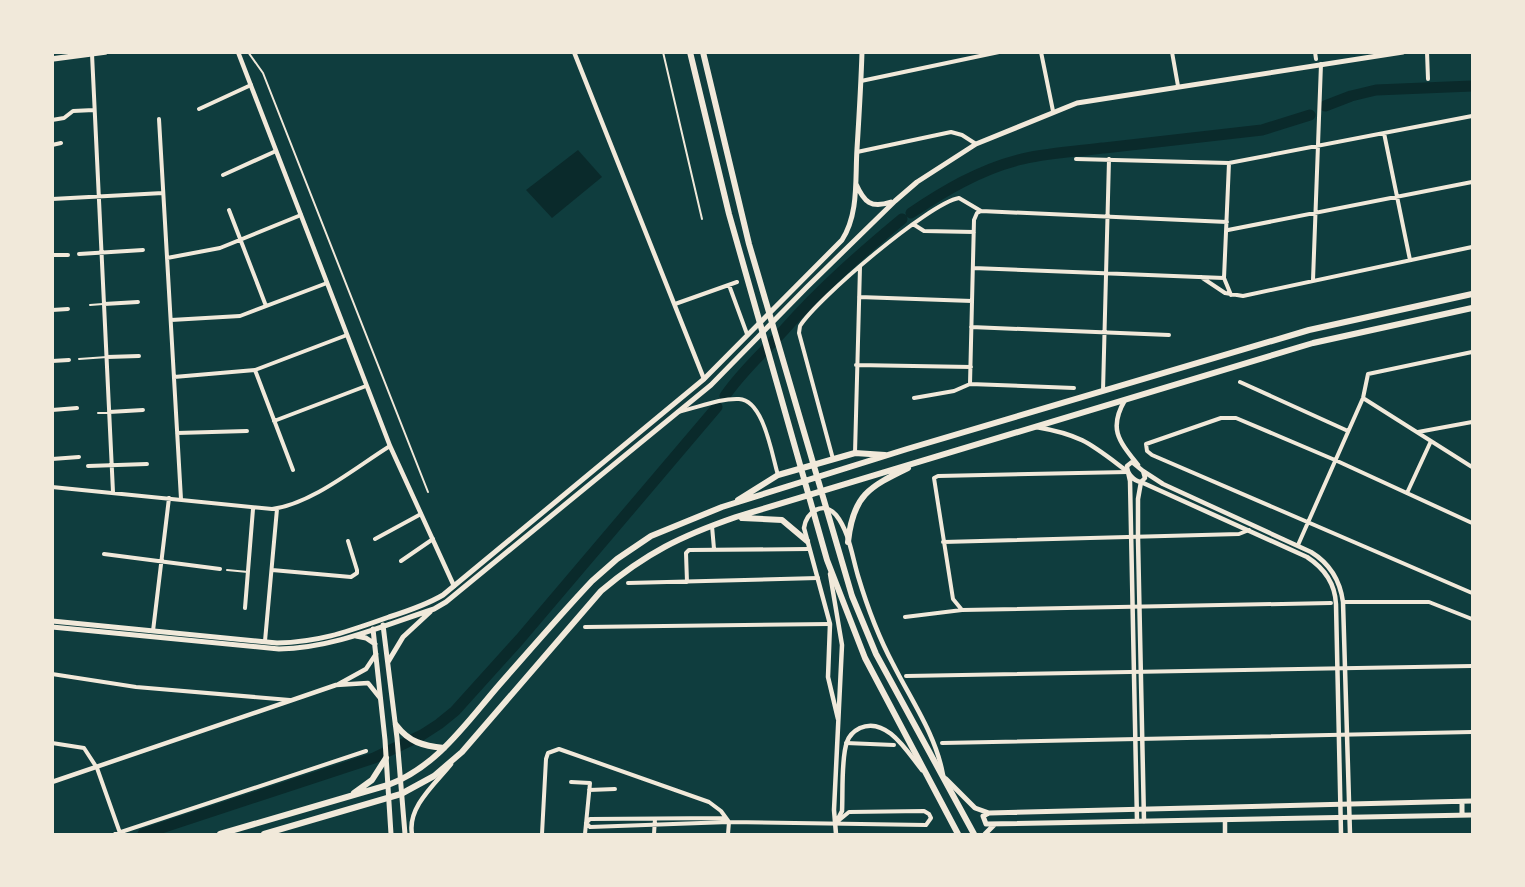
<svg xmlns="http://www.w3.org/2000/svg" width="1525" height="887" viewBox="0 0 1525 887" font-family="Manrope,sans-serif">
<rect width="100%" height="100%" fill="#0f3d3e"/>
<path fill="#0a2a2b" d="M578,150L602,177L552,218L526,190Z"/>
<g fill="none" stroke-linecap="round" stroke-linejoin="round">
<path stroke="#0a2a2b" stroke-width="11" d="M1325,106L1351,96L1376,90L1472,86
M1104,148L1262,130L1310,115
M911,213C944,191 979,170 1018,160C1045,153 1074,152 1102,148
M725,396C742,371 764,352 784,330C820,289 860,254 902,219
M143,834L374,758L422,735L439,724L455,711L520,639L717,407"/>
<path stroke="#f1e9da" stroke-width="2" d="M248,52L263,73L428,492
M663,52L702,219
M90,305L103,304
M79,359L107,357
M98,413H108
M227,570L248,572"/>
<path stroke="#f1e9da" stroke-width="4" d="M1041,52L1053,111
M1172,52L1178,86
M1315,52L1316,59
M1427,52L1428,79
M92,54L113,492
M861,81L999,52
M199,109L251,85
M159,119L181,499
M52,120L64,118L73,111L94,110
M1384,133L1410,260
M52,145L61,143
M857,152L951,132L962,135L976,144
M1076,159L1229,163L1472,116
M1229,163L1224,278L1231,295
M223,175L276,151
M52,199L163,193
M229,210L266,306
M913,224L924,231L974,232
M1228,230L1472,182
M79,254L143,250
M52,255H68
M167,258L220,248L301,215
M973,268L1224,278
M1201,277L1225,293L1243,296L1472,247
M1313,280L1321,64
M729,285L747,334
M859,297L972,301
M104,304L138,302
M675,304L737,282
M52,310L68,309
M171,320L240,316L327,283
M971,327L1169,335
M107,357L139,356
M52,361L69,360
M856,365L971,367
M255,370L293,470
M174,377L255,370L347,335
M1240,382L1348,431
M970,384L974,220L977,213L981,211
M1103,391L1109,159
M914,398L954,391L970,384L1074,388
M1363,398L1472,467
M52,410L77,408
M109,412L143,410
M678,412C697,408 720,398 739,399C764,400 772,456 778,475
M274,421L366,386
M1418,432L1472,422
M177,433L247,431
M855,453L860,267
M52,459L79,457
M833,459L799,333L800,326C817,299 929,203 959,198L981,211L1227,222
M88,466L147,464
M52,487L272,509C312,504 356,467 390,446
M1407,493L1431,441
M1472,523L1335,460L1236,418H1221L1146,444L1147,451L1152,455L1472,593
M712,526L714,549
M375,539L421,514
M943,542L1239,534L1249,530
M1298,545L1363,398L1368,374L1472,352
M104,554L220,569
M401,561L433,539
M272,570L351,577L357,573V570L348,541
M687,582L686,553L689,550L809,549
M628,583L818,578
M1343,602H1429L1472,619
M245,608L253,509
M962,610L953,599L934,478L938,476L1128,472
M905,617L962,610L1331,603
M585,627L830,624
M153,631L169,498
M265,641L277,509
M52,674L136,687L290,700
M906,676L1472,666
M52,743L84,748L97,768L120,833
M846,743L894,745
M942,743L1472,732
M571,782L590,783L585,834
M589,790L615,789
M586,823L590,819L723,818L729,822
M586,823L590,827L729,822
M115,834L366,751
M542,834L546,759L548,753L559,749L709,802L721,811L729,822L926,825L931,818L929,814L924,811L849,812L838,821
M654,834L655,819
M728,834L729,822"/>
<path stroke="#f1e9da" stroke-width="4.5" d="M238,52L390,446L454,586
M574,52L704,379
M1125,400C1108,429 1119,441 1138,465
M1036,427C1083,435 1092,445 1128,472L1130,481L1137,821
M1132,462L1143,471L1145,478L1141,482C1134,481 1127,474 1127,466Z
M1143,471L1163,484L1311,552C1329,563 1340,580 1343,602L1350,834
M830,574L842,645L834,810L836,834
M337,685L366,669L376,654
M838,719L828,677L830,624L804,528C806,512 823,500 836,515C849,531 852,556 858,576C867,606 878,636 893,664C911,700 936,735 943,775
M52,782L336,685L368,683L380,698
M1225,820V834
M837,821L842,811C843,794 841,757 847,742C849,736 854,731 860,728C887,716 908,753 922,770
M1144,821L1138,539V499L1141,482L1307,557C1324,568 1335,583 1336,604L1341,834
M412,834C407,807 436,783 451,764"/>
<path stroke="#f1e9da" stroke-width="5" d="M856,184C864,202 871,209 891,202
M52,621L277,643C321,642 349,631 389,617C408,611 426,605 443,595L704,379L842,240C859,214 855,179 857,149C859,117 861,85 862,52
M383,625L397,738L405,834
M52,627L279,649C333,648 382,626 434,609L446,602L711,385L807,287L895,201L917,182L976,144L1077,103L1403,52
M373,629L385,740L391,834
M356,636L366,638L375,644
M388,662L403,637L430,612
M946,779L975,808L989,813L1472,801
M1462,802V815
M989,813L983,816L986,824L1472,815
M985,834L994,825"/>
<path stroke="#f1e9da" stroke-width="5.5" d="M52,59L105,52"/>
<path stroke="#f1e9da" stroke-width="6" d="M690,52L729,214L827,560L865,658L958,834
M703,52L749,244L852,596L876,654L974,834
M738,500L778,475L855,453L885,455
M742,518L782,520L807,541
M848,542C853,495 869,487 908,468
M396,725C409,742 423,746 444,748
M354,793L372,780L386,758
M220,834L388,785C437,767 467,722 500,684C530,650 560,615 592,581L617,559L651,536L722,507L907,449L1309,330L1472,294
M264,834L401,794L434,776L462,752L601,591C646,553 681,536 736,517L1313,343L1472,308"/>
</g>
<rect width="1525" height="887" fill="none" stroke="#f1e9da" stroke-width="108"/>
</svg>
